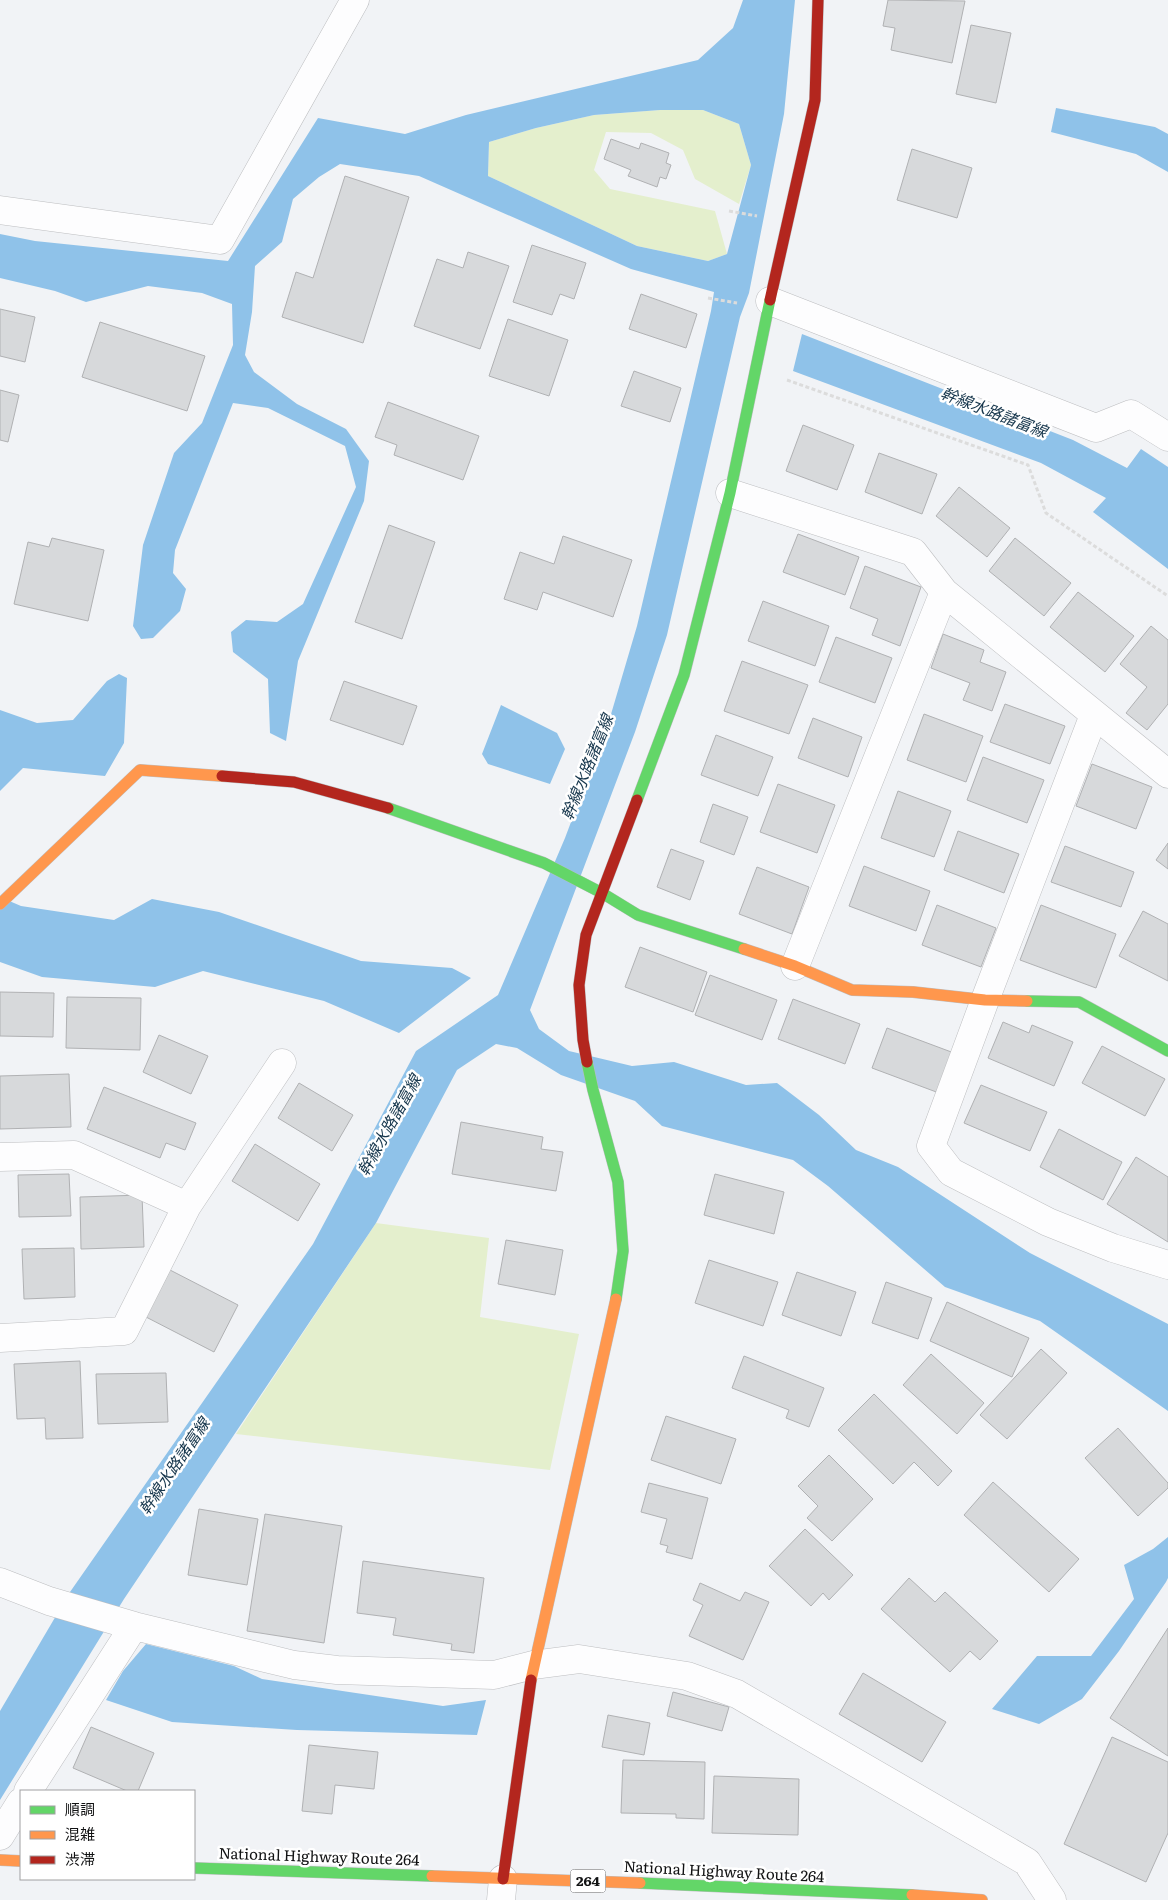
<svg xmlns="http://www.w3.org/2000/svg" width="1168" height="1900" viewBox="0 0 1168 1900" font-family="Literata,'Noto Sans JP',serif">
<rect width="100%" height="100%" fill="#f1f3f6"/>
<path fill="#e4efcd" d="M660,110H703L739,124L751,165L739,204L695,179L683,150L651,133L606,132L594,170L610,189L715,211L727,254L708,261L637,246L488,176L489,142L536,128L594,115Z
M376,1223L489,1238L480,1317L579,1334L550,1470L236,1434Z"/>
<path fill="#8fc2e9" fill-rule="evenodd" d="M743,0H795L784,114L749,293L740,317L667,635L635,732L530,1010L539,1029L569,1051L632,1066L674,1062L746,1085L777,1083L819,1115L856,1150L898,1167L1030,1253L1168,1324V1411L1040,1321L945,1287L828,1186L793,1160L662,1126L635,1101L561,1075L517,1048L496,1044L457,1070L376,1223L124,1599L0,1800V1711L70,1592L313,1244L416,1051L498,995L565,838L609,721L637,626L711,311L714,292L631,269L419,176L340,164L319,177L293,199L282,242L255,266L252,312L245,355L254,372L297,404L346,429L369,461L364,501L298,661L286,741L270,733L268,679L233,652L231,632L246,620L277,622L303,604L356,487L345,446L268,408L233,403L175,550L173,573L186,589L180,611L153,638L141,639L133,626L143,545L174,453L202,423L233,345L232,304L202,293L148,286L86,302L55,291L0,278V234L35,241L228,261L318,118L405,134L466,115L698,60L733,28ZM660,110H703L739,124L751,165L727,254L708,261L637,246L488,176L489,142L536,128L594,115Z
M1056,108L1155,127L1168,134V172L1136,154L1051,132Z
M802,334L1073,440L1127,468L1141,449L1168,467V569L1093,512L1106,498L1041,463L793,371Z
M119,674L127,678L124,743L105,776L23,768L0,791V710L37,723L73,720L107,681Z
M501,705L557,733L565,749L550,784L488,764L482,754Z
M0,897L21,906L114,920L152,899L219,912L361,961L452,968L471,978L399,1033L324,1001L203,971L155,987L42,977L0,962Z
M1168,1537V1578L1166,1582L1119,1651L1082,1699L1039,1724L992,1709L1037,1656H1091L1134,1599L1124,1565L1153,1549Z
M146,1644L234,1666L262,1679L443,1706L486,1700L477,1735L297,1730L172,1722L106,1700L123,1671Z"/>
<path fill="#d7d9db" stroke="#b0b1b3" d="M888,0L965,1L952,63L891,50L895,28L883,26Z
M971,25L1011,33L996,103L956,94Z
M611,139L639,149L641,143L669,153L666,163L671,165L666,179L660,177L657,187L628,176L631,170L604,159Z
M912,149L972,168L957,218L897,200Z
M345,176L409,197L363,343L282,317L296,272L313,278Z
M532,245L586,263L574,299L560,294L552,315L513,302Z
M468,252L509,266L480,349L414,326L437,259L463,268Z
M641,294L697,314L686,348L629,329Z
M0,309L35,317L25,362L0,356Z
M508,319L568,340L549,396L489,376Z
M100,322L205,356L187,411L82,377Z
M634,371L681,388L670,422L621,406Z
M0,390L19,395L8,442L0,440Z
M388,402L479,436L463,480L394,455L397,445L375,437Z
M803,425L854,445L837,490L786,471Z
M879,453L937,474L922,514L865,492Z
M959,487L1010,528L987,557L936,516Z
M389,525L435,542L402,639L355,622Z
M798,534L859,557L845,595L783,572Z
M563,536L632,560L613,617L543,592L537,610L504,599L520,552L554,564Z
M52,538L104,550L88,621L14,604L28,542L49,547Z
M1015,538L1071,583L1044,616L989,571Z
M865,566L921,587L900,646L872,635L878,619L850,608Z
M1078,592L1134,636L1105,672L1050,627Z
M763,601L829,626L815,666L748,641Z
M1151,626L1168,640V704L1147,730L1126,713L1147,687L1120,664Z
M943,634L984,650L980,662L1006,672L992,711L963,700L970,683L931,668Z
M836,637L892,658L875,703L819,682Z
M742,661L808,685L789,734L724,711Z
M344,681L417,706L403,745L330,720Z
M1005,704L1065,726L1050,764L990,742Z
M924,714L983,736L966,782L907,760Z
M813,718L862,737L848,777L798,758Z
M716,735L773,757L758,796L701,775Z
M983,757L1044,780L1027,823L967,800Z
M1092,764L1152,787L1136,829L1076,806Z
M778,784L835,805L817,853L760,832Z
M898,791L951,811L934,857L881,838Z
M713,804L748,817L734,855L700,842Z
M958,831L1019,854L1004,893L944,870Z
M1168,843V869L1156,860Z
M1065,846L1134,872L1121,907L1051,882Z
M671,849L704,861L690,900L657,887Z
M864,866L930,891L916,931L849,906Z
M757,867L809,887L792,934L739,914Z
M937,905L996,928L981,967L922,945Z
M1041,905L1116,934L1096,988L1020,960Z
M1143,911L1168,924V981L1119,956Z
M640,947L707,972L693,1012L625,987Z
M710,975L777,1000L762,1040L695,1015Z
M0,992L54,993L53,1037L0,1036Z
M67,997L141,998L140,1050L66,1048Z
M793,999L860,1024L845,1064L778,1039Z
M1003,1022L1029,1033L1032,1025L1073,1042L1054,1086L988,1058Z
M887,1028L954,1053L939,1093L872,1068Z
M159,1035L208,1056L191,1094L143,1072Z
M1102,1046L1165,1079L1145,1116L1082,1083Z
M69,1074L71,1127L0,1129V1076Z
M299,1083L353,1115L332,1151L278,1118Z
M981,1085L1047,1112L1030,1151L964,1123Z
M104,1087L196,1123L185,1150L166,1143L160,1158L87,1129Z
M461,1122L543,1137L541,1149L563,1152L556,1191L452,1174Z
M1059,1129L1122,1162L1103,1200L1040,1167Z
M255,1144L320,1184L298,1221L232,1181Z
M1136,1157L1168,1177V1242L1107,1204Z
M69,1174L71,1216L19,1217L18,1175Z
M715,1174L784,1192L774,1234L704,1215Z
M142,1195L144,1247L81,1249L80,1197Z
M506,1240L563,1250L555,1295L498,1284Z
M74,1248L75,1297L24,1299L22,1249Z
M709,1260L778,1282L763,1326L695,1303Z
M170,1270L238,1305L214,1352L146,1317Z
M797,1272L856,1292L841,1336L782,1315Z
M886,1282L932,1298L918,1339L872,1323Z
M947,1302L1029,1338L1012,1377L930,1341Z
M1041,1349L1067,1373L1007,1439L980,1415Z
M931,1354L984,1403L957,1434L903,1385Z
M744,1356L824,1388L809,1427L786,1418L789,1410L732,1388Z
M80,1361L83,1438L46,1439L45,1418L17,1419L14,1364Z
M166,1373L168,1422L98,1424L96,1374Z
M874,1394L952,1471L938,1486L914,1462L893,1484L838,1430Z
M666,1416L736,1439L721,1484L651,1460Z
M1118,1428L1168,1483V1488L1138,1516L1085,1458Z
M829,1455L873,1499L832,1541L807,1518L818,1506L798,1486Z
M993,1482L1079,1559L1049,1592L964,1515Z
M649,1483L708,1498L692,1559L666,1552L668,1546L660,1544L667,1519L641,1512Z
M199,1509L258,1519L247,1585L188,1575Z
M265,1514L342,1526L324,1643L247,1631Z
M805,1529L853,1575L829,1600L823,1593L811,1606L769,1566Z
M363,1561L484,1578L474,1653L451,1650L452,1644L393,1635L396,1618L357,1613Z
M909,1578L935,1602L945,1592L998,1641L980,1660L970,1651L950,1672L881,1609Z
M700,1583L740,1601L745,1592L769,1602L743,1660L689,1636L703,1605L693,1600Z
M1168,1628V1756L1110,1718Z
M863,1673L946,1722L922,1762L839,1714Z
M673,1692L729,1707L722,1731L667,1716Z
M608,1715L650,1723L644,1755L602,1747Z
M91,1727L154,1753L138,1791H127L73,1768Z
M1112,1737L1168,1762V1833L1146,1882L1064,1844Z
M309,1745L378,1752L374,1789L335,1785L332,1814L302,1811Z
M623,1760L705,1762L704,1819L676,1818V1814L621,1813Z
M714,1776L799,1779L798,1835L712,1833Z"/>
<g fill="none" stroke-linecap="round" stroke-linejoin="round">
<g stroke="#bdbec0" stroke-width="29">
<path id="street" d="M0,210L220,240L355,0
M770,301L1096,428L1131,414L1168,437
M730,493L913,552L944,592L1168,774
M1094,715L985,1000L931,1146L951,1172L1048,1222L1113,1248L1168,1265
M795,966L944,592
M0,1157L74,1155L187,1206
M0,1338L124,1331L187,1206L282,1063
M0,1582L49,1601L134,1626L294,1665L337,1670L494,1675L533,1665L579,1659L687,1676L737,1694L1027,1862L1052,1900
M28,1791L134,1626
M0,1836L21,1802
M501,1900L503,1879"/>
</g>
<g stroke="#bdbec0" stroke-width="12">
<path id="fast" d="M637,800L684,675L730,493L770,300
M388,808L544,863L602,893L638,915L744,949
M1027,1001L1079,1002L1168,1051
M587,1062L593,1090L618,1182L623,1251L616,1299
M194,1868L432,1876
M640,1883L912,1895"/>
</g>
<g stroke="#bdbec0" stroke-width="12">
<path id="slow" d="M0,904L140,770L222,776
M744,949L795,966L852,990L913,992L985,1000L1027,1001
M531,1680L616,1299
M0,1860L21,1861
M432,1876L640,1883
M912,1895L982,1900"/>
</g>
<g stroke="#bdbec0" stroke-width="12">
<path id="jam" d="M770,300L815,100L818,0
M222,776L294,782L388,808
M587,1062L583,1040L579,985L586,935L637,800
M503,1879L531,1680"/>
</g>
<path stroke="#dcdcdc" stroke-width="3" stroke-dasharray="4 2.5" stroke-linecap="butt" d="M729,211L757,216
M708,298L737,303
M787,380L1028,465L1046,513L1168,596"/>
<use href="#street" stroke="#fdfdfe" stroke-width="28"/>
<use href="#fast" stroke="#63d668" stroke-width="11"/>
<use href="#slow" stroke="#ff974d" stroke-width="11"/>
<use href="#jam" stroke="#b3261e" stroke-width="11"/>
</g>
<g text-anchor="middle" stroke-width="5" stroke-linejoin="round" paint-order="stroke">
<rect fill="#fff" stroke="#58595a" stroke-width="1" x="570.5" y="1869.5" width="35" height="23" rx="4"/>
<g font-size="14" font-weight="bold" fill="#111213">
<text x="588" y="1886">264</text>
</g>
<g font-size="15" fill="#111213" stroke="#fff">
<text transform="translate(319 1857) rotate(2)" y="5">National Highway Route 264</text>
<text transform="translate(724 1872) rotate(3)" y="5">National Highway Route 264</text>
</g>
<g font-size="16" font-style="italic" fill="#16364c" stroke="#fff">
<text transform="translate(994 412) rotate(21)" y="6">幹線水路諸富線</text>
<text transform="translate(587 767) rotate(-68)" y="6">幹線水路諸富線</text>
<text transform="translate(389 1125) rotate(-61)" y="6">幹線水路諸富線</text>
<text transform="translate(174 1466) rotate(-56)" y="6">幹線水路諸富線</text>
</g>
</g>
<rect x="20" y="1790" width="175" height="90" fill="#ffffff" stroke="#a0a0a1"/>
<rect x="30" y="1806" width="25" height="8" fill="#63d668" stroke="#a0a0a1"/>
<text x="65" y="1815" font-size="15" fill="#111213">順調</text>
<rect x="30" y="1831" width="25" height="8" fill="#ff974d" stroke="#a0a0a1"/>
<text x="65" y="1840" font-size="15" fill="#111213">混雑</text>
<rect x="30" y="1856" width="25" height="8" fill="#b3261e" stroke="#a0a0a1"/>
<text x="65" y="1865" font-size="15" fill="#111213">渋滞</text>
</svg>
